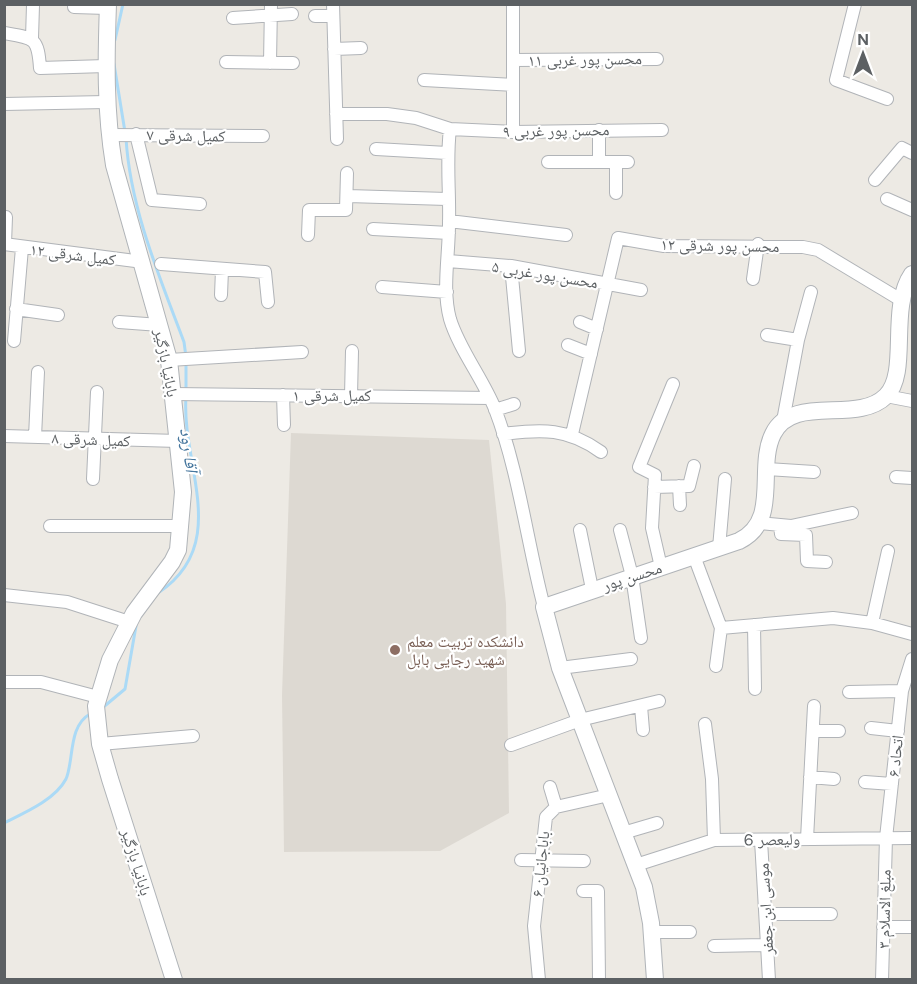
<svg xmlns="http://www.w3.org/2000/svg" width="917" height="984" viewBox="0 0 917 984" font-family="'DM Sans','Noto Naskh Arabic',sans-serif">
<rect width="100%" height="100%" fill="#edeae4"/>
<path fill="#ddd9d2" d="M291,433L489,440L506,604L509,813L440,851L284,852L282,695Z"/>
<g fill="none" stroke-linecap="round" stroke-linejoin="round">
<path stroke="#abdaf6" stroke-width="3" d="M115,40L123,4
M114,64L125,132
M126,138C130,208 160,278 184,342L186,357
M186,364V390
M158,593C232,544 181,465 186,397
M101,709L125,689L136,626
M4,823C24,813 55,800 66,779C74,761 68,726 90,714"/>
<g stroke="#b1b4b8" stroke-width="14">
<path id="street" d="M333,4L337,139
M513,4V132
M855,4L836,80L887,99
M74,7L107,8
M315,16H333
M233,18L292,14
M4,33C34,38 38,37 40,68L106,66
M32,38L33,5
M334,49L361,48
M513,60L657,59
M226,62L293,63
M270,63L271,4
M424,80L513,85
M4,104L106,102
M336,114H387L416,118L450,129L513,132L662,130
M450,129C446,161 450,192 449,224C449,255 442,290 450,319C459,349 483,379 495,409C519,472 527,542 544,607
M599,130V162
M136,134L152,200L200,204
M109,135L263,136
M376,149L447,153
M548,162H628
M616,162V193
M875,180L902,148L912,153
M348,196L447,199
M887,199L912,210
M449,221L566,235
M373,229L449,233
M308,235L309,210H346L347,173
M4,244L143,262
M5,244L6,217
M448,261L511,266L641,290
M161,264L265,272L268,302
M511,266L519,351
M753,279L758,244
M382,287L447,292
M221,295L222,270
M16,309L58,315
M119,322L160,325
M580,322L597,329
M767,335L798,340
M14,341L22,248
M568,345L591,354
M169,360L302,352
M173,394L490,398
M283,395L284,425
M351,396L352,351
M886,396L912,401
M495,410L514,404
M783,421L798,340L811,292
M503,434C542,429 568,428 601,452
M572,434L618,238L664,246L803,247L818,250L901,300
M4,436L178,441
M35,437L38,372
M767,469L814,472
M896,477L912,478
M93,479L97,392
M679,486L680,505
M654,487L689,486L694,466
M760,523L791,526L852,513
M50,526H181
M780,526L781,534L806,535L807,561L826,562
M580,530L592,589
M620,530L632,576L641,638
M719,548L725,479
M694,556L721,628L833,618L872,623L912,634
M661,567L652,528L655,475L639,467L673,384
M4,595L67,602L129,622
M872,623L888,551
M754,625L755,689
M716,666L721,628
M560,668L631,659
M4,682H41L98,697
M902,691L912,659
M849,692L902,691L886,838L882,980
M641,706L643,730
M705,724L712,779L714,840
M871,728L898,731
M813,731H839
M100,744L193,736
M511,745L580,720L659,701
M810,777L834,779
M865,782L892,784
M550,787L556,807
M623,833L657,823
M807,839L814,706
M761,840L769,980
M521,860L584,861
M636,865L714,840L912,838
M583,891H598L599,980
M767,914H831
M883,927H912
M651,932H690
M714,946L768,945
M539,980L534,926L546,817L556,807L609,795"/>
</g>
<g stroke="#b0b4b8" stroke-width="18">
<path id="secondary" d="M108,4C106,59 105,111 114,165L169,360L183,492L178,550L172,562L134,613L110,660L96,706L100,744L110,779L174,980
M655,980L651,923L644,887L560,668L544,607L739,541C781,521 756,468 773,434C793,393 857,425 886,396C910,372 888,309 912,274"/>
</g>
<use href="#street" stroke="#fff" stroke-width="12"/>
<use href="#secondary" stroke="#fff" stroke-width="16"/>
</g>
<circle fill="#8d6e63" stroke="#fff" stroke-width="2" cx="395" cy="650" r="6"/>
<g text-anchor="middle" stroke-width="4.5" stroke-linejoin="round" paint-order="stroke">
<g font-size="16" fill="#5c6063" stroke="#fff">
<text transform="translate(585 59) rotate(-1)" y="6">محسن پور غربی ۱۱</text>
<text transform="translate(556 130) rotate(-1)" y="6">محسن پور غربی ۹</text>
<text transform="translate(186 135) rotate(1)" y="6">کمیل شرقی ۷</text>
<text transform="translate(720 245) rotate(1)" y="6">محسن پور شرقی ۱۲</text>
<text transform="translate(73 254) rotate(7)" y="6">کمیل شرقی ۱۲</text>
<text transform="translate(545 274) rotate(9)" y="6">محسن پور غربی ۵</text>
<text transform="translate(167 363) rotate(79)" y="6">بابانیا بازگیر</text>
<text x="332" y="401">کمیل شرقی ۱</text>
<text transform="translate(91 439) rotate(2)" y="6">کمیل شرقی ۸</text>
<text transform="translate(632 576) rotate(-18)" y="6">محسن پور</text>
<text transform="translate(895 756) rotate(-84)" y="6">اتحاد ۶</text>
<text transform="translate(772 839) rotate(-1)" y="6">ولیعصر 6</text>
<text transform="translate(137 862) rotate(73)" y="6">بابانیا بازگیر</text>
<text transform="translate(540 864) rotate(-84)" y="6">باباجانیان ۶</text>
<text transform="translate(765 909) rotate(-93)" y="6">موسی ابن جعفر</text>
<text transform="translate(884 909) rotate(-89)" y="6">مبلغ الاسلام ۳</text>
</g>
<g font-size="16" fill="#785e54" stroke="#fff" text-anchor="start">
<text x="407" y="647">دانشکده تربیت معلم<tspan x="407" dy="18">شهید رجایی بابل</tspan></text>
</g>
<g font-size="18" font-style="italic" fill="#47779e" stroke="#fff">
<text transform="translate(189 450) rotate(82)" y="6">آقا رود</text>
</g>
</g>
<rect width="917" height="984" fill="none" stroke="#5c6063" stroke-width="12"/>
<g transform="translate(863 54)" stroke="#ffffff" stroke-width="4.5" paint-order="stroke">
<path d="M0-4.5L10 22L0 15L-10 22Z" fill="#5c6063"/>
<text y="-9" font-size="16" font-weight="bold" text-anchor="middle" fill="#5c6063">N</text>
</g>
</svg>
